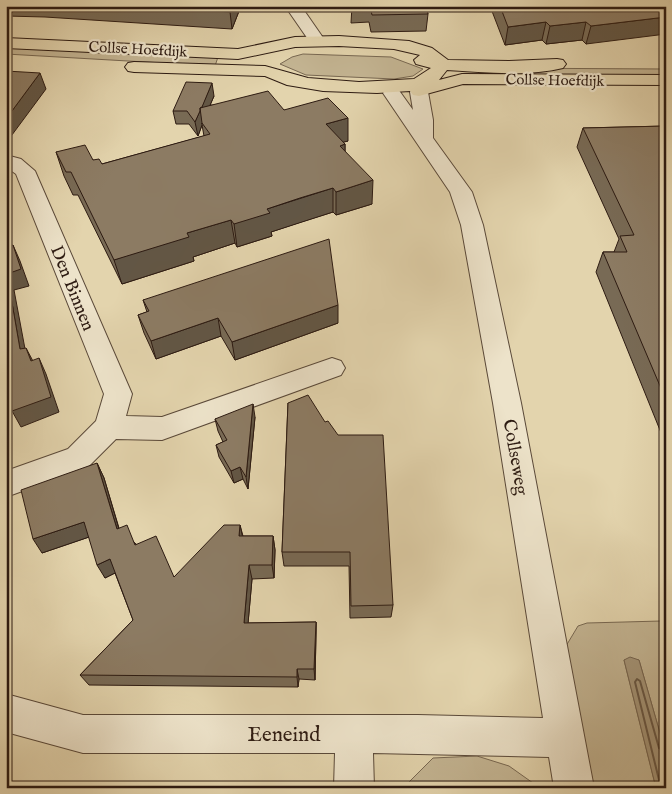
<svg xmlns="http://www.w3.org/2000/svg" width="672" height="794" viewBox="0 0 672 794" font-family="'IM FELL English',serif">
<rect width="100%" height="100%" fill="#e3d4ad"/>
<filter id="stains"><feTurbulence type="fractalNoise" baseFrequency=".004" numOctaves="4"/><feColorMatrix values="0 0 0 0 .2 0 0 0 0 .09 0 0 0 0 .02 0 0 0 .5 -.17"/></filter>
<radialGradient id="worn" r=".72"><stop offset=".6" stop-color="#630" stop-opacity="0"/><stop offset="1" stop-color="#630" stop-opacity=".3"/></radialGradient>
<path fill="#c4b593" stroke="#786852" d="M6,47L218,57L215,66L6,54Z
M303,54L391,57L423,69L413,76L394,79L306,75L280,64L292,57Z
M488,68L666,69V77L490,76L486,70Z
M661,621L666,625V754L639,660H624L656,788H594L566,646L578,626L587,623Z
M477,756L509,766L540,788H403L433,758Z"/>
<path fill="#a59578" stroke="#75644f" d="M630,657L639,660L666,754V788H656L624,660Z"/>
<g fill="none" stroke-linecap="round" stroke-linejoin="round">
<path stroke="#695845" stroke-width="2" d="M661,788L635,682L637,679L640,681L659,748L666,751"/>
<g stroke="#5a4939" stroke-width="2">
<path id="minor" d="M285,6H301L326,42L324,45H312Z
M419,87L425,88L428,92L433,120V138L472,192L483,225L521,403L594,788H554L549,757L373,753L374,788H334L335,753H83L6,732V694L83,715H418L543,718L493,403L461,225L450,192L383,93L386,89H398L413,110L410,92L413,88Z
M6,155L21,159L35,171L132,394L126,416L162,417L332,358L341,361L345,368L341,375L162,440L116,439L88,467L6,497V471L68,449L96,421L104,394L16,174L6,167Z"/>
</g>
<g stroke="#2d1b12" stroke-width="2">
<path id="major" d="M339,36L409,41L432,48L448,60L509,61L557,59L563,60L566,64L563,68C527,77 484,72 447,70L439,80L462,74L666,75V85L463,84L419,96L413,95L410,91L377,93L323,91L287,85L265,76L134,72L128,71L125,67L128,63L134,62L265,66L308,78L359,82L414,79L431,68L416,64L414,60L420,55L394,49L339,46L295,47L238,59L6,48V38L238,49L295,37Z"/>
</g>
<use href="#minor" fill="#ede3ca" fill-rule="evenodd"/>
<use href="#major" fill="#e3d4ad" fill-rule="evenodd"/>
</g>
<path fill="#786a55" stroke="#2d1b12" d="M6,6H241L232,29L45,17L6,16Z
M352,6H426L428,14L426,31L371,32L369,22L351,23Z
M490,6H666L586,44L582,40L546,44L542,40L505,45Z
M214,96L210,105L284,110L348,141L343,142L345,144V151L372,204L336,215L333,212L301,222L271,232L272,236L237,247L235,243L193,257L194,261L122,284L78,195H73L64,176L56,152L93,160L102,164L204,136L202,125L198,136L189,124H176L173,111Z
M666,126V445L596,272L603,252H614L619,239L577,147L583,128Z
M143,300L338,323L235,360L221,336L156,359L144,333L138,315L147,312Z
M288,403L393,605L391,617L350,618L349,566H284L282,552Z
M255,417L248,489L243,479L234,483L219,457L216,445L223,442L218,431L215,419Z
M97,463L104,478L119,528L136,544L174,577L240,525L243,536H273L275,550L274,578L252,579L248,623L316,622V634L315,680L299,679L298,687L89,685L80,675L133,620L115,573L105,578L89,537L42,553Z"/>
<path fill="#625645" stroke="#2d1b12" d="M233,6H241L232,29L230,12Z
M666,17V34L586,44L591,26Z
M546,22L542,40L505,45L508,27Z
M586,22L582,40L546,44L550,26Z
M40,73L46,89L6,143V119Z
M212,83L214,96L202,124V123V125L198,136L195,122Z
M348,118V141L326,147V124Z
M345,144V168L340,146Z
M373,180L372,204L336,215V192Z
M333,188V212L271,232L272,236L237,247L234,224L267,209Z
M231,220L235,243L193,257L194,261L122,284L114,260L187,233Z
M13,245L20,261L29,286L14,290L28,365L20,349L7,274Z
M338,305V323L235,360L232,342Z
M218,318L221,336L156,359L151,341Z
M26,348L34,363L31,361Z
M39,358L46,374L59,412L21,427L12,411Z
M253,404L255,417L248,489L246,477Z
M97,463L104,478L123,543L117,529Z
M240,467L243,479L234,483L231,471Z
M84,522L92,536L42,553L33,539Z
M240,525L243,539L239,536Z
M273,536L275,550L274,578L272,565Z
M110,559L117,572L105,578L97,565Z
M249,565L252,579L247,635L244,623Z
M316,622V634L315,680L314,669Z
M297,669L299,679L298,687L297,677Z"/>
<path fill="#8c7b63" stroke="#2d1b12" d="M138,6H233L230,12Z
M370,6H426L428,14L372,15Z
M500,6H666V17L591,26L586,22L550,26L546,22L508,27Z
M6,71L40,73L6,119Z
M186,82L212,83L202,107L200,108V111L195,122L187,111H173Z
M268,91L284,110L328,98L348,118L326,124L345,144L340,146L373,180L336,192L333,188L300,198L267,209L270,213L234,224L231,220L187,233L189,237L114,260L71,172H66L56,152L85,145L93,160L99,159L102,164L210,134L202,123L200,108Z
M666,126V400L603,252H627L620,236L634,235L583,128Z
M329,239L338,305L232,342L218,318L151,341L138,315L149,311L143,300Z
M13,245L21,269L7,274L20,349L26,348L31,361L39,358L51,397L12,411L6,391V247Z
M308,395L325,422L328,421L338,435H383L393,605L351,606L350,552H282L288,403Z
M253,404L246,477L240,467L231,471L216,445L227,440L215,419Z
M97,463L117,529L127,525L135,545L156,536L174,577L224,525H240L239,536H273L272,565H249L244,623L316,622L314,669H297V677L80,675L133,620L110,559L97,565L84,522L33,539L21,490Z"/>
<g text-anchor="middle" stroke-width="4.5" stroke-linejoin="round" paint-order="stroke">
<g font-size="15" fill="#2d1b12" stroke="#ede3ca">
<text transform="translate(138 49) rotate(3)" y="5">Collse Hoefdijk</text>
<text transform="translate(555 80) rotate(1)" y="5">Collse Hoefdijk</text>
</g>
<g font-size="18" fill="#2d1b12" stroke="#ede3ca">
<text transform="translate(73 288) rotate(68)" y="6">Den Binnen</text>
<text transform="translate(516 457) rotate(80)" y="6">Collseweg</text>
</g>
<g font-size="21" fill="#2d1b12" stroke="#ede3ca">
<text x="284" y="741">Eeneind</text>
</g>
</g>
<rect width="672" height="794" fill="none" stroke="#e3d4ad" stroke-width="25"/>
<rect x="8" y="8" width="657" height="779" fill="none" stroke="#2d1b12" stroke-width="2.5"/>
<rect x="12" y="12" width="647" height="769" fill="none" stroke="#2d1b12"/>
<rect width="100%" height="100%" filter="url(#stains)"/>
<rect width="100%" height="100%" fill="url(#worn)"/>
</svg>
